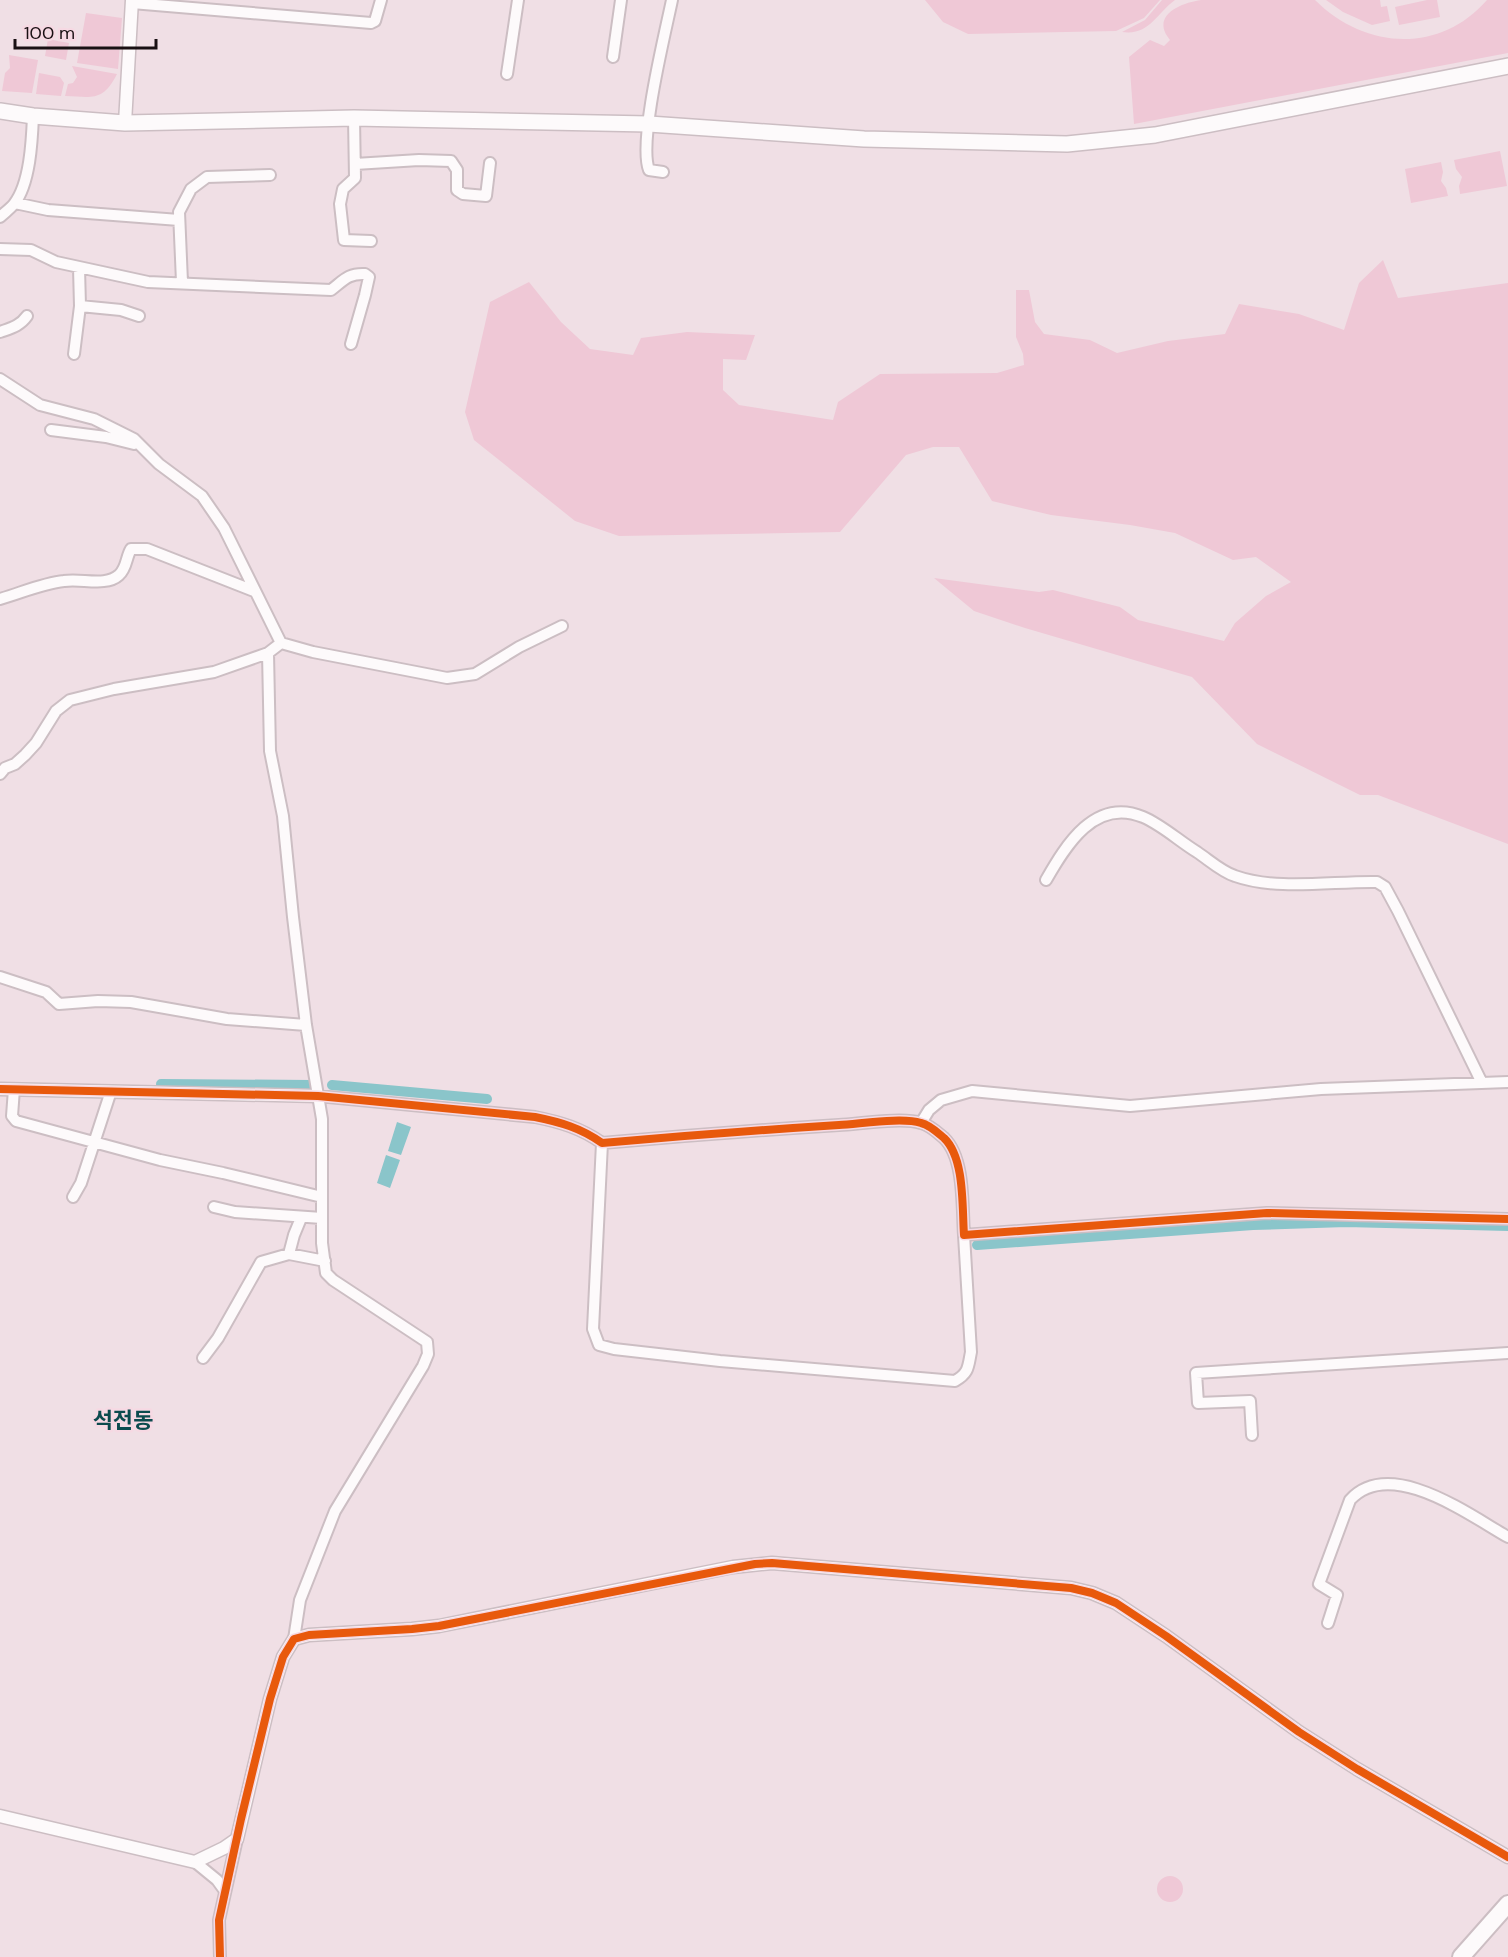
<svg xmlns="http://www.w3.org/2000/svg" width="1508" height="1957" viewBox="0 0 1508 1957" font-family="'DM Sans','Noto Sans KR',sans-serif">
<rect width="100%" height="100%" fill="#f0dfe5"/>
<path fill="#efc8d6" d="M925,0H1160L1144,18L1116,31L968,34L943,22Z
M1162,0H1175C1156,14 1149,36 1122,32L1145,20Z
M1201,0H1315C1364,49 1439,55 1487,0H1508V53L1134,124L1129,57L1150,40L1164,46L1170,40C1150,16 1180,3 1201,0Z
M1326,0H1380L1381,7L1387,6L1390,21L1372,25L1343,12Z
M1427,0H1437L1440,17L1399,25L1395,7Z
M86,13L122,18L118,69L77,63Z
M48,39L69,43L66,60L45,56Z
M9,55L38,60L32,93L2,91L5,73L10,68Z
M72,66L117,74C103,102 92,97 65,96L68,84L73,83L77,77Z
M39,73L60,77L64,83L61,96L36,94Z
M1500,151L1507,186L1460,194L1459,186L1462,177L1456,169L1454,160Z
M1441,162L1443,172L1441,181L1446,188L1448,196L1411,203L1405,169Z
M1383,260L1398,298L1508,283V844L1378,795H1360L1257,744L1192,677L1025,628L974,611L934,578L1039,592L1053,590L1120,607L1138,620L1224,641L1235,623L1266,596L1291,582L1256,557L1233,560L1175,533L1130,525L1051,515L992,501L959,447H933L906,455L840,532L619,536L575,521L474,440L465,412L490,302L529,282L561,322L590,349L633,355L641,338L687,332L755,335L746,360L723,359V390L739,405L833,420L838,402L880,374L997,373L1024,365L1023,354L1016,337V290H1029L1035,322L1044,334L1090,340L1117,353L1168,341L1225,334L1239,304L1299,314L1344,330L1359,283Z
M1157 1889a13 13 0 1 1 26 0a13 13 0 1 1-26 0Z"/>
<path fill="#8ac5ca" d="M397,1122L411,1127L401,1155L388,1151Z
M386,1155L400,1160L390,1188L377,1183Z"/>
<g fill="none" stroke-linecap="round" stroke-linejoin="round">
<path stroke="#8ac5ca" stroke-width="10" d="M161,1084L311,1085
M332,1085L487,1099
M977,1245L1253,1225L1346,1222L1508,1226"/>
<g stroke="#ccbec3" stroke-width="14">
<path id="minor" d="M132,3L371,23L375,21L381,0
M613,57L621,0
M507,74L518,0
M354,118L355,178L343,189L340,204L344,240L371,241
M355,164L419,160L451,161L457,170V190L463,194L486,196L490,163
M663,172L649,170C638,142 665,34 672,0
M15,203L48,210L179,220
M0,217C4,213 10,209 14,204C30,184 32,141 33,116
M0,249L31,250L56,262L148,282L331,290C343,281 348,273 365,274L369,277L365,295L351,344
M182,282L179,212L191,189L207,177L270,175
M80,306L121,310L139,316
M0,332C11,328 20,326 27,316
M74,354L80,306L79,268
M0,379L40,405L94,419L134,439L159,464L202,496L224,528L281,643
M51,430L106,437L134,444
M0,599C21,593 43,583 64,581C81,578 106,587 119,575C127,568 126,557 131,549H147L254,591
M0,774L5,768L15,764L25,755L36,743L56,711L70,700L114,689L214,672L268,653
M1046,880C1066,845 1095,797 1143,817C1162,825 1179,841 1197,852C1209,860 1222,872 1235,876C1277,891 1333,881 1377,882L1385,887L1398,911L1482,1083
M0,977L46,992L59,1004L98,1001L131,1002L227,1019L306,1025
M14,1089L12,1116L16,1121L160,1160L223,1173L322,1197
M318,1096L535,1117C560,1122 581,1128 602,1143C681,1136 760,1130 839,1125C860,1124 902,1117 921,1123C930,1125 938,1133 944,1138C965,1158 962,1207 964,1235L1267,1213L1508,1219
M921,1123L929,1110L941,1100L972,1091L1130,1106L1321,1089L1508,1082
M602,1143L593,1329L599,1345L614,1349L720,1361L955,1381C969,1373 968,1367 971,1352L964,1235
M73,1197L81,1183L111,1091
M214,1207L235,1212L322,1218
M289,1254L325,1261
M203,1358L218,1338L261,1262L289,1254L294,1235L301,1218
M1252,1435L1250,1401L1198,1403L1196,1373L1508,1353
M1328,1623L1337,1595L1319,1584L1350,1500C1390,1456 1469,1515 1508,1537
M294,1639L300,1600L335,1511L423,1366L428,1354L427,1342L333,1280L326,1273L322,1243V1119L306,1025L293,917L283,816L270,751L268,653L281,643L313,652L447,678L475,674L519,647L562,626
M195,1862L217,1880L225,1891
M220,1957L219,1920L237,1839"/>
</g>
<g stroke="#ccbec3" stroke-width="15">
<path id="tertiary" d="M125,123L132,0
M0,1089L318,1096
M0,1816L195,1862L224,1848L237,1839L270,1699L283,1657L294,1639L309,1635L412,1629L439,1626L733,1567L772,1563L1071,1588L1092,1593L1116,1603L1166,1636L1299,1732L1357,1769L1508,1857"/>
</g>
<g stroke="#ccbec3" stroke-width="18">
<path id="secondary" d="M0,111L33,116L125,123L354,118L649,124L864,139L1067,144L1155,135L1508,66"/>
</g>
<g stroke="#ccbec3" stroke-width="20">
<path id="primary" d="M1461,1957L1508,1904"/>
</g>
<use href="#minor" stroke="#fdfafb" stroke-width="10"/>
<use href="#tertiary" stroke="#fdfafb" stroke-width="12"/>
<use href="#secondary" stroke="#fdfafb" stroke-width="15"/>
<use href="#primary" stroke="#fdfafb" stroke-width="16"/>
<g stroke="#f6d9e3" stroke-width="11">
<path id="cycleway" d="M0,1089L318,1096L535,1117C560,1122 581,1128 602,1143C681,1136 760,1130 839,1125C860,1124 902,1117 921,1123C930,1125 938,1133 944,1138C965,1158 962,1207 964,1235L1267,1213L1508,1219
M220,1957L219,1920L241,1819L270,1699L283,1657L294,1639L309,1635L412,1629L439,1626L755,1564L772,1563L1071,1588L1092,1593L1116,1603L1166,1636L1299,1732L1357,1769L1508,1857"/>
</g>
<use href="#cycleway" stroke="#e8590c" stroke-width="8"/>
</g>
<g text-anchor="middle" stroke-width="5" stroke-linejoin="round" paint-order="stroke">
<g font-size="22" font-weight="bold" fill="#0b4b4e" stroke="#f6d9e3">
<text x="123" y="1428">석전동</text>
</g>
</g>
<path d="M15 39v9h141v-9" fill="none" stroke="#191013" stroke-width="3"/>
<text x="24" y="39" font-size="18" fill="#191013" stroke="#f6d9e3" stroke-width="4.5" paint-order="stroke">100 m</text>
</svg>
